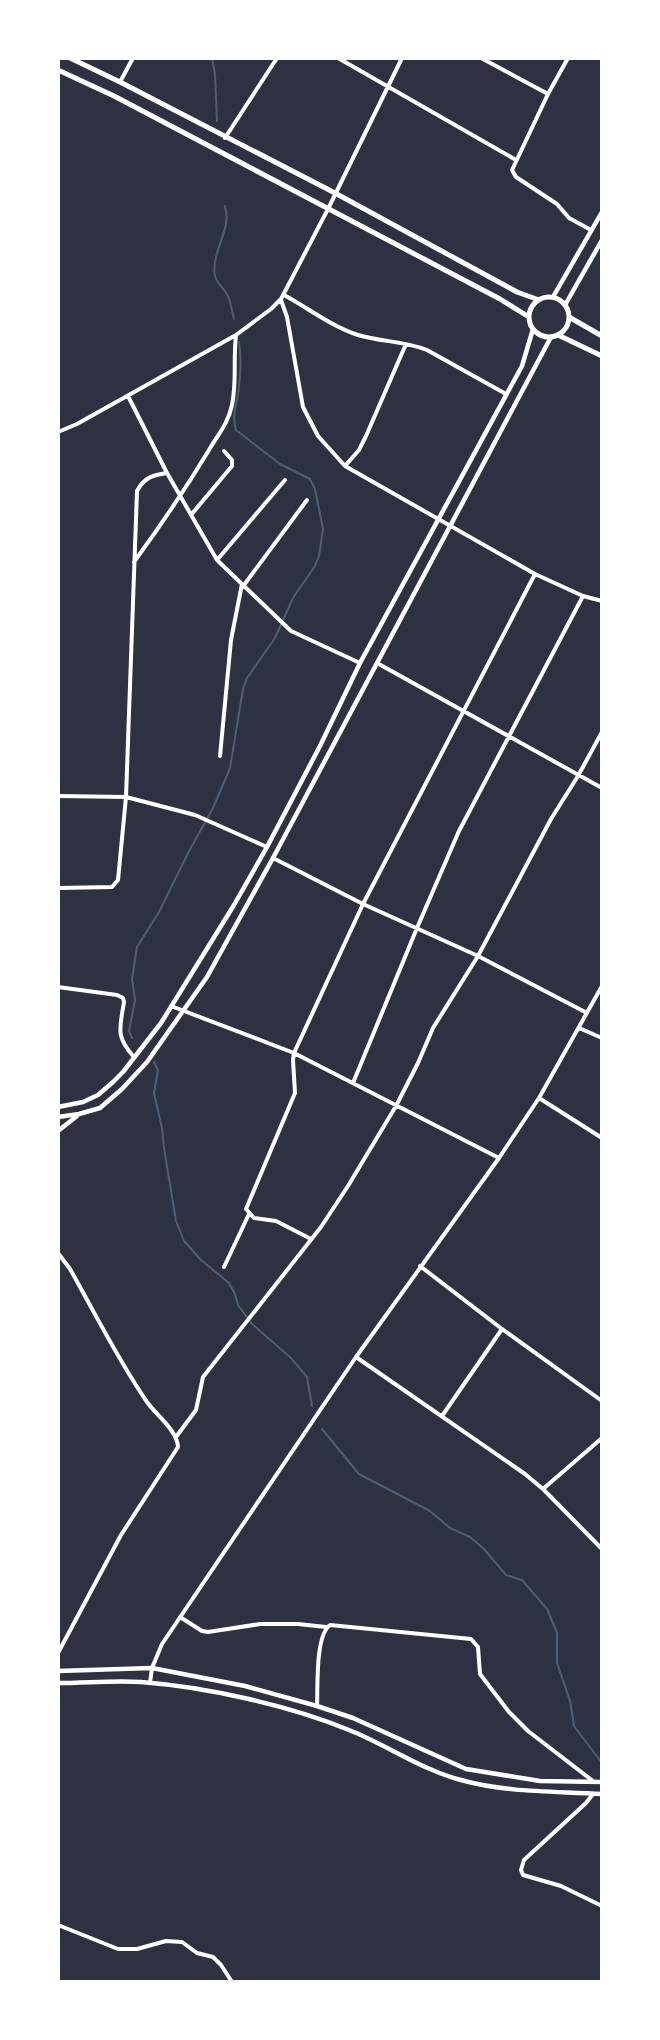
<svg xmlns="http://www.w3.org/2000/svg" width="660" height="2040" viewBox="0 0 660 2040" font-family="Cabin,sans-serif">
<rect width="100%" height="100%" fill="#2d3142"/>
<g fill="none" stroke-linecap="round" stroke-linejoin="round">
<path stroke="#4f5d75" stroke-width="2" d="M212,58L215,74L217,121
M225,206C231,226 218,242 215,262C212,283 220,282 228,296C231,303 232,312 234,319
M132,1038L129,1031L135,1000L132,979L137,947L159,912L188,853L213,808L230,768L243,689L247,678L275,638L293,598L315,566L319,556L323,529L315,489L310,479L280,464L236,430C231,416 238,401 239,386C241,371 241,357 239,342
M154,1062L158,1070L154,1093L162,1128L164,1148L176,1221L184,1241L201,1260L229,1283L235,1294L238,1305L252,1324L291,1358L307,1377L312,1406
M322,1429L359,1474L430,1511L450,1528L470,1537L484,1549L506,1575L522,1580L535,1595L547,1609L557,1633V1663L570,1701L574,1726L602,1763"/>
<path stroke="#fff" stroke-width="4" d="M338,58L516,160
M481,58L548,94
M568,58L548,94L512,170L516,177L557,204L569,218L591,230
M120,82L133,58
M225,138L277,58
M284,295C308,308 331,326 358,335C381,342 405,341 427,350L506,394
M281,300L287,317L303,407L318,436L345,466L535,574L583,596L602,601
M128,396L167,473L217,560L291,631L360,663
M58,432L77,424L236,335L271,309L281,299L328,209L402,58
M345,466L359,450L366,436L406,344
M191,515L232,466V460L224,451
M217,560L285,480
M134,562C161,525 186,488 209,450C219,433 228,424 232,405C237,381 233,359 236,335
M244,585L307,500
M377,663L602,788
M220,756L231,640L242,584
M58,796L126,797L195,815L267,847
M273,858L363,904L478,956L587,1013
M58,888L112,887L118,880L126,797L137,491C144,478 152,475 167,473
M58,987L117,995L123,998L124,1002C120,1028 115,1036 134,1057
M171,1006L294,1053L499,1158
M579,1028L602,1038
M353,1083L417,928L459,831L583,596
M539,1098L602,1138
M311,1239L276,1221L254,1218L246,1209L295,1093L293,1060L294,1053L363,904L535,574
M58,1253L70,1269C95,1313 118,1360 147,1402C156,1415 177,1430 178,1447L121,1535L58,1653
M420,1266L502,1329L602,1401
M224,1267L249,1214
M356,1357L525,1474L543,1489L602,1549
M442,1416L502,1329
M176,1437L196,1410L203,1377L321,1227L348,1186L396,1106L418,1063L433,1028L478,956L551,819L578,776L602,732
M543,1489L602,1438
M180,1617L202,1631L208,1632L260,1624H298L326,1627
M150,1683L152,1668L162,1644L356,1357L499,1158L539,1098L602,986
M317,1706C318,1687 315,1636 330,1625L471,1639L478,1647L480,1674L509,1712L528,1731L593,1781
M593,1794L586,1803L524,1860L521,1870L523,1875L561,1886L602,1906
M58,1925L118,1949H137L166,1941L182,1942L197,1953L213,1957L221,1965L232,1982"/>
<path stroke="#fff" stroke-width="4.5" d="M553,297L602,212
M565,305L602,240
M58,1107L83,1102L98,1095L113,1082L123,1072L161,1023L234,905L267,847L320,746L360,663L522,366L533,329
M58,1117L79,1114L100,1108L122,1089L147,1062L207,977L273,858L551,337
M58,1131L77,1116
M58,1671L152,1668L245,1686L317,1706L353,1718L466,1769L540,1781L602,1782
M58,1683C86,1683 114,1680 141,1682C206,1687 288,1705 349,1730C387,1745 422,1770 461,1780C508,1793 554,1791 602,1794"/>
<path stroke="#fff" stroke-width="5" d="M70,58L120,82L335,193L517,292L539,300
M58,70L114,96L500,299L529,317
M529 317a20 20 0 1 1 40 0a20 20 0 1 1-40 0Z
M569,317L602,336
M558,335L602,356"/>
</g>
<rect width="660" height="2040" fill="none" stroke="#ffffff" stroke-width="120"/>
</svg>
